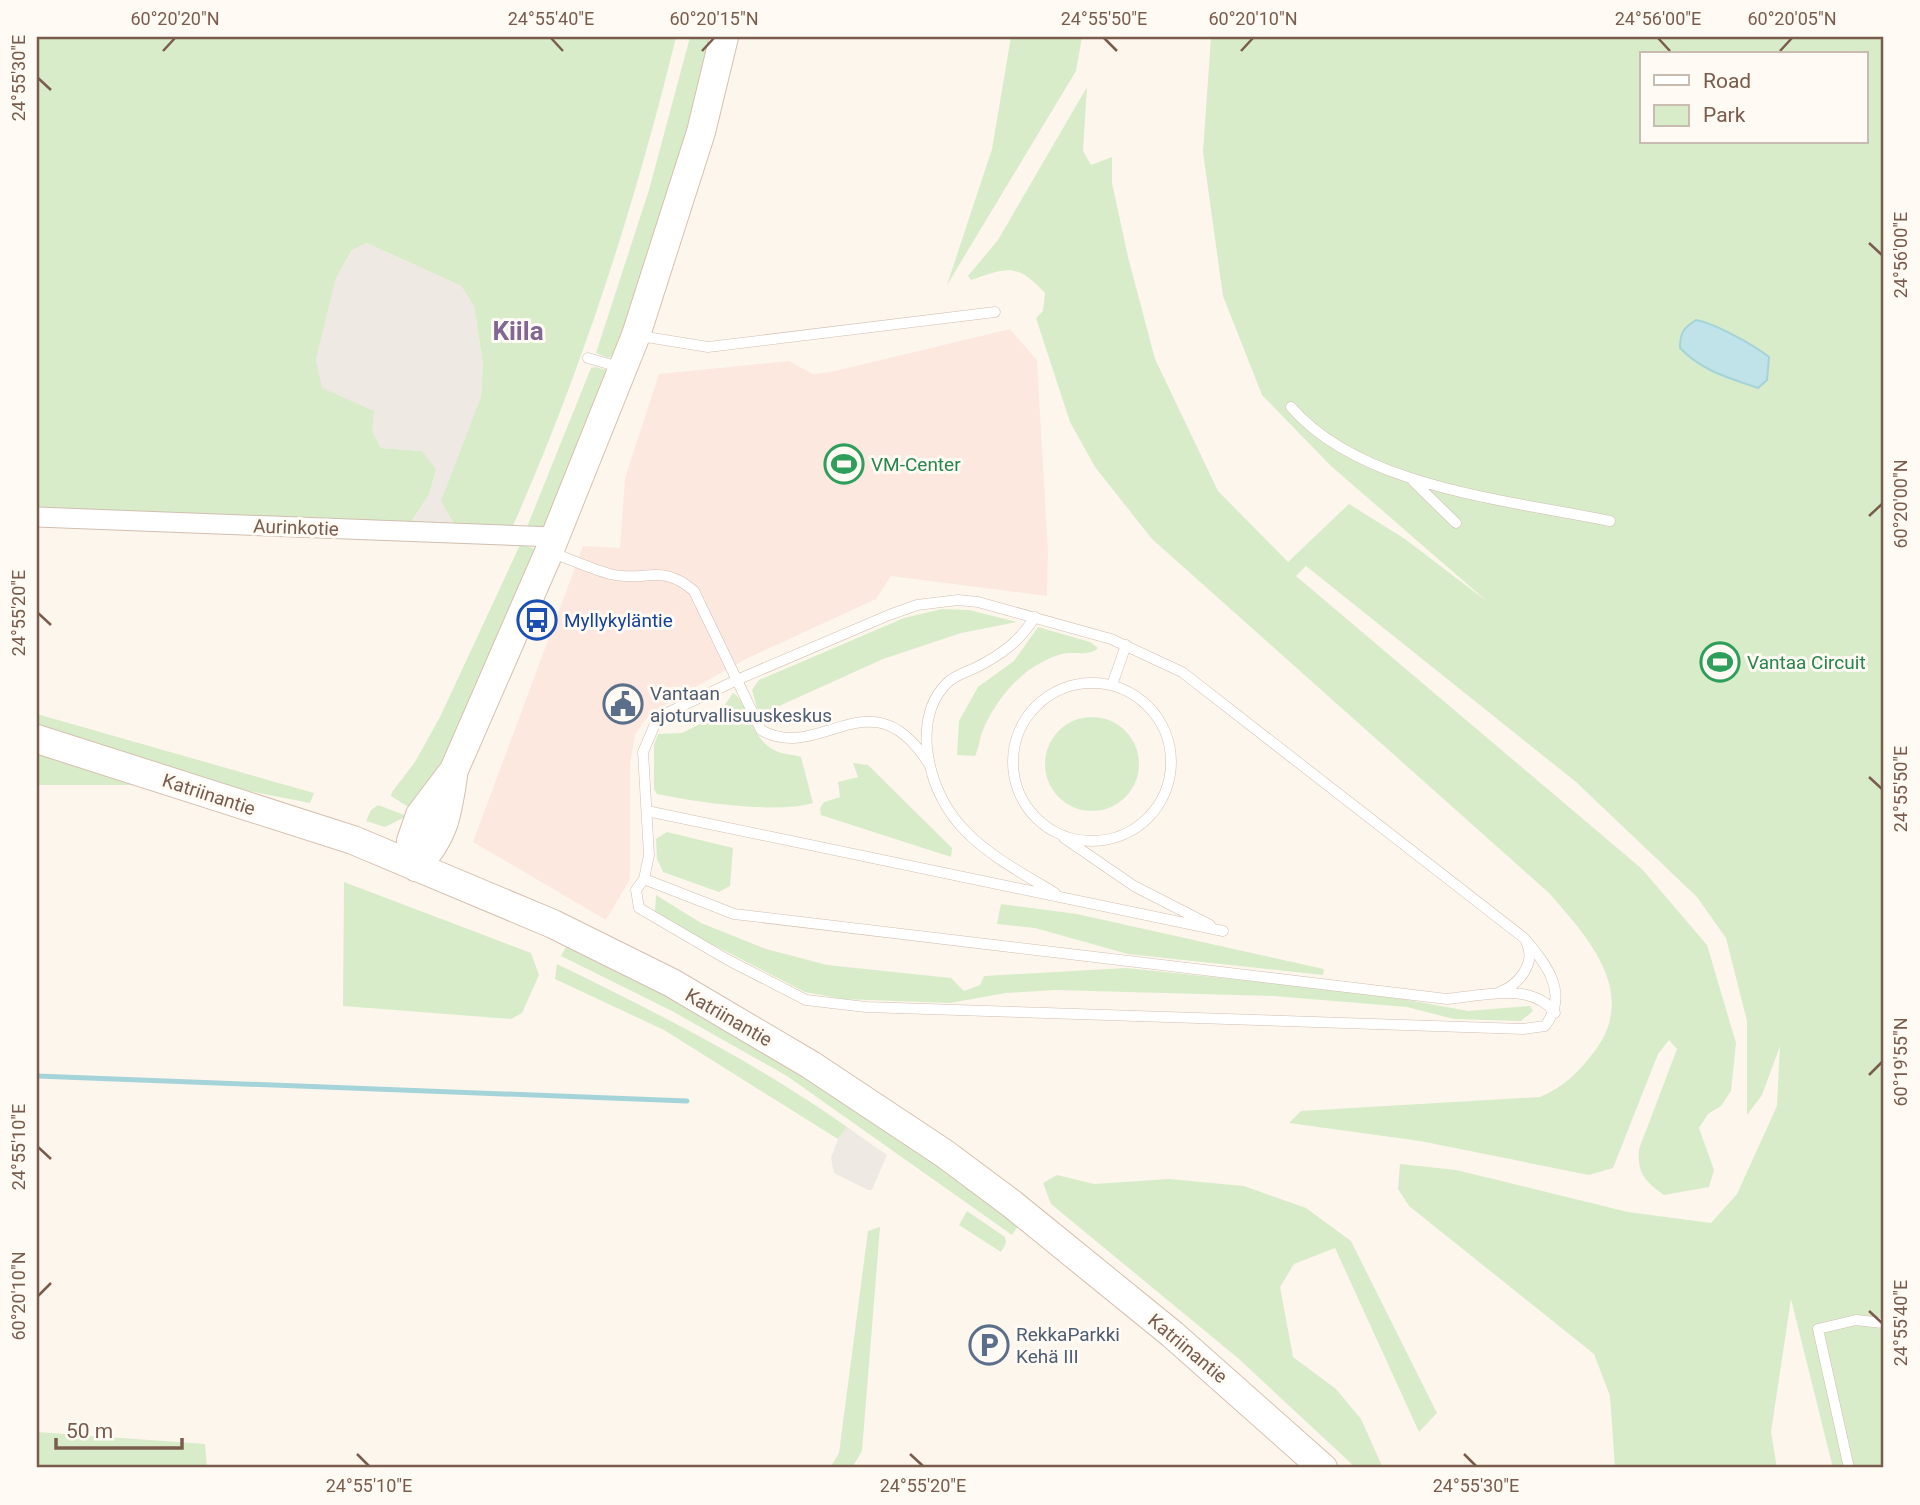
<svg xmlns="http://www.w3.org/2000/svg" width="1920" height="1505" viewBox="0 0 1920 1505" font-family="Roboto,sans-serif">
<rect width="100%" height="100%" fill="#fdf6ec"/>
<path fill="#fde8e0" d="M1010,329L1037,360L1048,552L1047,596L891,576L876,599L748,658L670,701L644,721L635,735L630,764V879L606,920L473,842L583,546L620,548L625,478L659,374L789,361L813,374L831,372Z"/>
<path fill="#efe9e4" d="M367,243L461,286L474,306L483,364L481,397L456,527L411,524L429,494L422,451L381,448L372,432L321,388L316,360L336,278L352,250Z
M847,1127L887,1155L872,1190H868L834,1173L831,1158L838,1139Z"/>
<path fill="#d8ecc9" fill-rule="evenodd" d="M37,37H676C635,205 582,370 512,528L456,527L441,501L481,397L483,364L474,306L461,286L367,243L352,250L336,278L316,360L322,388L374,411L372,431L381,448L422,451L436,469L429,494L409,526L37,510Z
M690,37H712L687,138L618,353L608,358L596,353L649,190Z
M1011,37H1082L1076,71L947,285L992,149Z
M1211,37H1883V1468H1833L1791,1299L1771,1432L1777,1468H1615L1610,1396L1594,1354L1409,1206L1398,1189L1400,1164L1456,1170L1628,1212L1711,1223L1737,1194L1777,1106L1780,1046L1762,1095L1747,1115V1021L1726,938L1697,897L1576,782L1306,566L1296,576L1642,869L1707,945L1736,1043L1731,1091L1721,1106L1708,1114L1699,1128L1714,1170L1709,1187L1664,1195C1645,1181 1637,1174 1639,1149L1677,1049L1669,1040L1658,1054L1613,1168L1589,1175L1420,1141L1289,1123L1301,1111L1540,1097C1561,1088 1576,1075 1590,1057C1642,996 1590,940 1549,893L1152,539L1095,467L1070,422L1036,318L1043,311L1045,293C1017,263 1008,267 971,280L968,276L998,240L1087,87L1083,151L1091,165L1112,157V183L1128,257L1155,359L1218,491L1288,562L1349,504L1405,539L1489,603L1331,466L1262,395L1223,296L1203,152ZM1642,54H1866V142H1642Z
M595,367L610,371L551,525L539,530L527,527L591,368Z
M520,545L533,548L537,556L441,767L413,810L391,796L392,792L415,762L440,717Z
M942,609L969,610L1017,622L961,633L883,659L759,715L752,690L759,680L904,618Z
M1038,627L1090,642L1098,648C1089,657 1073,651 1062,654C1025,664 997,697 983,730C979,739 979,748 975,756L957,755L959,721L978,687L1014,661Z
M733,693C749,701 749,737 774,750C783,755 792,754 801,757L813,803C777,814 695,802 657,794L654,789V745L658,734L682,733L718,715Z
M37,714L314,793L310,803L218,785L37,728Z
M1045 764a47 47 0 1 1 94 0a47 47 0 1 1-94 0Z
M37,751L152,785H37Z
M853,763L868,765L952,848L951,857L821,815L820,808L824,802L840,797L838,782L858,777Z
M378,805L407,816L385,827L366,821L371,810Z
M667,832L733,848L730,886L719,892L663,872L657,859L656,839Z
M344,882L531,953L539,975L522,1013L511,1019L343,1006Z
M656,895L701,923L766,949L827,965L951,978L964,991L980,985L984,976L1126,968L1375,994L1468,1011L1530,1006L1533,1011L1521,1021L1454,1019L1407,1007L1273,996L1055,990L1006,993L950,1003L843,999L805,992L663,919L655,911Z
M1001,904L1077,914L1324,969L1323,975L1128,954L1035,928L997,924Z
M569,941L854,1102L1018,1226L1012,1235L787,1076L672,1011L561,956Z
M557,964C657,1013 756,1062 847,1127L838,1139L664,1030L555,979Z
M1057,1175L1094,1184L1169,1179L1244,1186L1306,1208L1351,1241L1437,1413L1419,1432L1335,1248L1294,1264L1280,1287L1293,1357L1336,1389L1361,1419L1383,1468H1356L1239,1359L1051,1204L1043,1183Z
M967,1211L1005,1237L1006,1243L1001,1252L959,1225Z
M880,1227L862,1451L852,1468H830L839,1453L868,1231Z
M37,1432L205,1444L207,1468H37Z"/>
<path fill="#bfe3e8" stroke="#a5d3da" stroke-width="2" d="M1696,320C1714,323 1754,345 1769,357L1767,380L1758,388C1729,378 1702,371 1680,348C1680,333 1683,328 1696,320Z"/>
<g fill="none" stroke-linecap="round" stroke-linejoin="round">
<path stroke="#a5d3da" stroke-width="5" d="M37,1076L687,1101"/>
<g stroke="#d1beb0" stroke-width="11">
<path id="lane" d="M640,336L708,347L995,312
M588,358L619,367
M1291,407C1361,488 1509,500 1610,521
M1414,482L1456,523
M553,553C572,560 591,569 610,574C645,583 661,562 694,591L761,730C821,764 871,672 929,764
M958,600L978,602L1111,639L1182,672L1524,938C1546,964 1570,993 1545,1026L1523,1029L866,1007L806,1000L728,960L639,908L636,890L644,879L649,855L643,752L655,724L667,713L739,679L889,615L917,605Z
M1035,617C1019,642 1001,655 975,668C966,672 954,676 947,683C930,700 925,724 927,748C936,828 993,856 1055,893
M1013 762a79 79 0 1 1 158 0a79 79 0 1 1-158 0Z
M1112,685L1126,645
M647,811L1223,931
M1064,838L1134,886L1210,925
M644,879L734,914L1447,999C1481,996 1532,981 1555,1013
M1500,992C1518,985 1536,964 1527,944
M1849,1468L1818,1329L1856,1320L1883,1323"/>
</g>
<g stroke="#d1beb0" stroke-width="21">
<path id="street" d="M37,517L555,537"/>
</g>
<g stroke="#d6c0b0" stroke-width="30">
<path id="secondary" d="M37,739L353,840L553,924L672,983L811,1065L945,1154L1012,1204L1172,1334L1323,1468
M416,867L411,841L420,815L454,770L549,552L636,335L701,132L724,37
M416,867C444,836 447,817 453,776"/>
</g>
<use href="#lane" stroke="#fff" stroke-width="10"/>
<use href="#street" stroke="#fff" stroke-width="19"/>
<use href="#secondary" stroke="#fff" stroke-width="28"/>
</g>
<path fill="none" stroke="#7a5c4d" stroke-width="2.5" d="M551,38L563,51M1104,38L1117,51M1658,38L1670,51M163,51L175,38M702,51L714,38M1241,51L1253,38M1780,51L1792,38M38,78L51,90M1869,243L1882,255M1869,516L1882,504M38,613L51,625M1869,777L1882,789M1869,1075L1882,1062M38,1147L51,1159M38,1296L51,1283M1869,1311L1882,1323M357,1454L369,1466M910,1454L923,1466M1464,1454L1476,1466"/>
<defs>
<g id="stadium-ring" transform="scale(2.0125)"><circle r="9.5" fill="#fffaf3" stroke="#2e9e5b" stroke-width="1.5"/><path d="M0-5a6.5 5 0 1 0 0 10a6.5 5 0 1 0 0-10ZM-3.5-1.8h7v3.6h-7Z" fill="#2e9e5b"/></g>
<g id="bus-ring" transform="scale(2.0125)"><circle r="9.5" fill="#fffaf3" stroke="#1a4fb4" stroke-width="1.5"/><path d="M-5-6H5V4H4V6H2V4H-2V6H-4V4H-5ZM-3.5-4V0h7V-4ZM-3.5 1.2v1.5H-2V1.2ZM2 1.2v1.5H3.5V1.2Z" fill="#1a4fb4"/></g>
<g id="civic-ring" transform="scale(2.0125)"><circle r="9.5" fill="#fffaf3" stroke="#5c6f8a" stroke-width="1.5"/><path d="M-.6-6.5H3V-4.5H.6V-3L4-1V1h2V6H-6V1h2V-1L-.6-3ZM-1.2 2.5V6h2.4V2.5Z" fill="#5c6f8a"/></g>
<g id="parking-ring" transform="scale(2.0125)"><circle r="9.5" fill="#fffaf3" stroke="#5c6f8a" stroke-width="1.5"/><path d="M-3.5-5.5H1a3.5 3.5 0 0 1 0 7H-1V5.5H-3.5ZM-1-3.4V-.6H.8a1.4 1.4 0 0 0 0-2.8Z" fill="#5c6f8a"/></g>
</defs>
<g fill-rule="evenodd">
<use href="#stadium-ring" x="844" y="464"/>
<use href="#bus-ring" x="537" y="620"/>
<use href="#stadium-ring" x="1720" y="662"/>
<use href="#civic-ring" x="623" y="704"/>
<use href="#parking-ring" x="989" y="1345"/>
</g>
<g text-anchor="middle" stroke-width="6" stroke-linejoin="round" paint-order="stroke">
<g font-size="19" fill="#27864d" stroke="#fffaf3" text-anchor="start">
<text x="871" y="471">VM-Center</text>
<text x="1747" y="669">Vantaa Circuit</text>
</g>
<g font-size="19" fill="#7a5c4d" stroke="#fffaf3">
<text transform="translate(296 527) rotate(2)" y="7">Aurinkotie</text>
<text transform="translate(209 794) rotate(18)" y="7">Katriinantie</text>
<text transform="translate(729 1017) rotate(30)" y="7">Katriinantie</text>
<text transform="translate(1188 1348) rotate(40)" y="7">Katriinantie</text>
</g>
<g font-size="19" fill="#164399" stroke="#fffaf3" text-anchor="start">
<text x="564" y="627">Myllykyläntie</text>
</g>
<g font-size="19" fill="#4e5e75" stroke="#fffaf3" text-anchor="start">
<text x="650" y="700">Vantaan<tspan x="650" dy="22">ajoturvallisuuskeskus</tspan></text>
<text x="1016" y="1341">RekkaParkki<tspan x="1016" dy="22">Kehä III</tspan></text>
</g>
<g font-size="26" font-weight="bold" fill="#846695" stroke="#fffaf3">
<text x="518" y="340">Kiila</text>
</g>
</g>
<rect width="1920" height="1505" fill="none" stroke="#fffaf3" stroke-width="77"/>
<rect x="1640" y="52" width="228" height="91" fill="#fffaf3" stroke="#cabbb1" stroke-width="2"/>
<rect x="1654" y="75" width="35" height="10" fill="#ffffff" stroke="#cabbb1" stroke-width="2"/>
<text x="1703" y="88" font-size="21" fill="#7a5c4d">Road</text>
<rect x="1654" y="105" width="35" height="21" fill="#d8ecc9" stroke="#cabbb1" stroke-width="2"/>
<text x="1703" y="122" font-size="21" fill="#7a5c4d">Park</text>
<path d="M56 1438v10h126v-10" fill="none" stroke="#7a5c4d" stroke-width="3.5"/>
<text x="66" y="1438" font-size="21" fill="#7a5c4d" stroke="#fffaf3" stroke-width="5" paint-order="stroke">50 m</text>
<rect x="38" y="38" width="1844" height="1428" fill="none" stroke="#7a5c4d" stroke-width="2.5"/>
<g font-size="18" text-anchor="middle" fill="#7a5c4d">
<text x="175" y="25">60°20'20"N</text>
<text x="551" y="25">24°55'40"E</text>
<text x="714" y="25">60°20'15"N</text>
<text x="1104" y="25">24°55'50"E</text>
<text x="1253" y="25">60°20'10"N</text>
<text x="1658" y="25">24°56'00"E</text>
<text x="1792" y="25">60°20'05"N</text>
<text transform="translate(19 78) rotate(-90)" y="6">24°55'30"E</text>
<text transform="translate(1901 255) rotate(-90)" y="6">24°56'00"E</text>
<text transform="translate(1901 504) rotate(-90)" y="6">60°20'00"N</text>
<text transform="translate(19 613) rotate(-90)" y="6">24°55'20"E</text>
<text transform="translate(1901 789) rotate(-90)" y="6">24°55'50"E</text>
<text transform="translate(1901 1062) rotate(-90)" y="6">60°19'55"N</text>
<text transform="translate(19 1147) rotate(-90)" y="6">24°55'10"E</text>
<text transform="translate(19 1296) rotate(-90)" y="6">60°20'10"N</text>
<text transform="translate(1901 1323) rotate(-90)" y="6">24°55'40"E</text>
<text x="369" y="1492">24°55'10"E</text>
<text x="923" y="1492">24°55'20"E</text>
<text x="1476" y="1492">24°55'30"E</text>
</g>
</svg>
